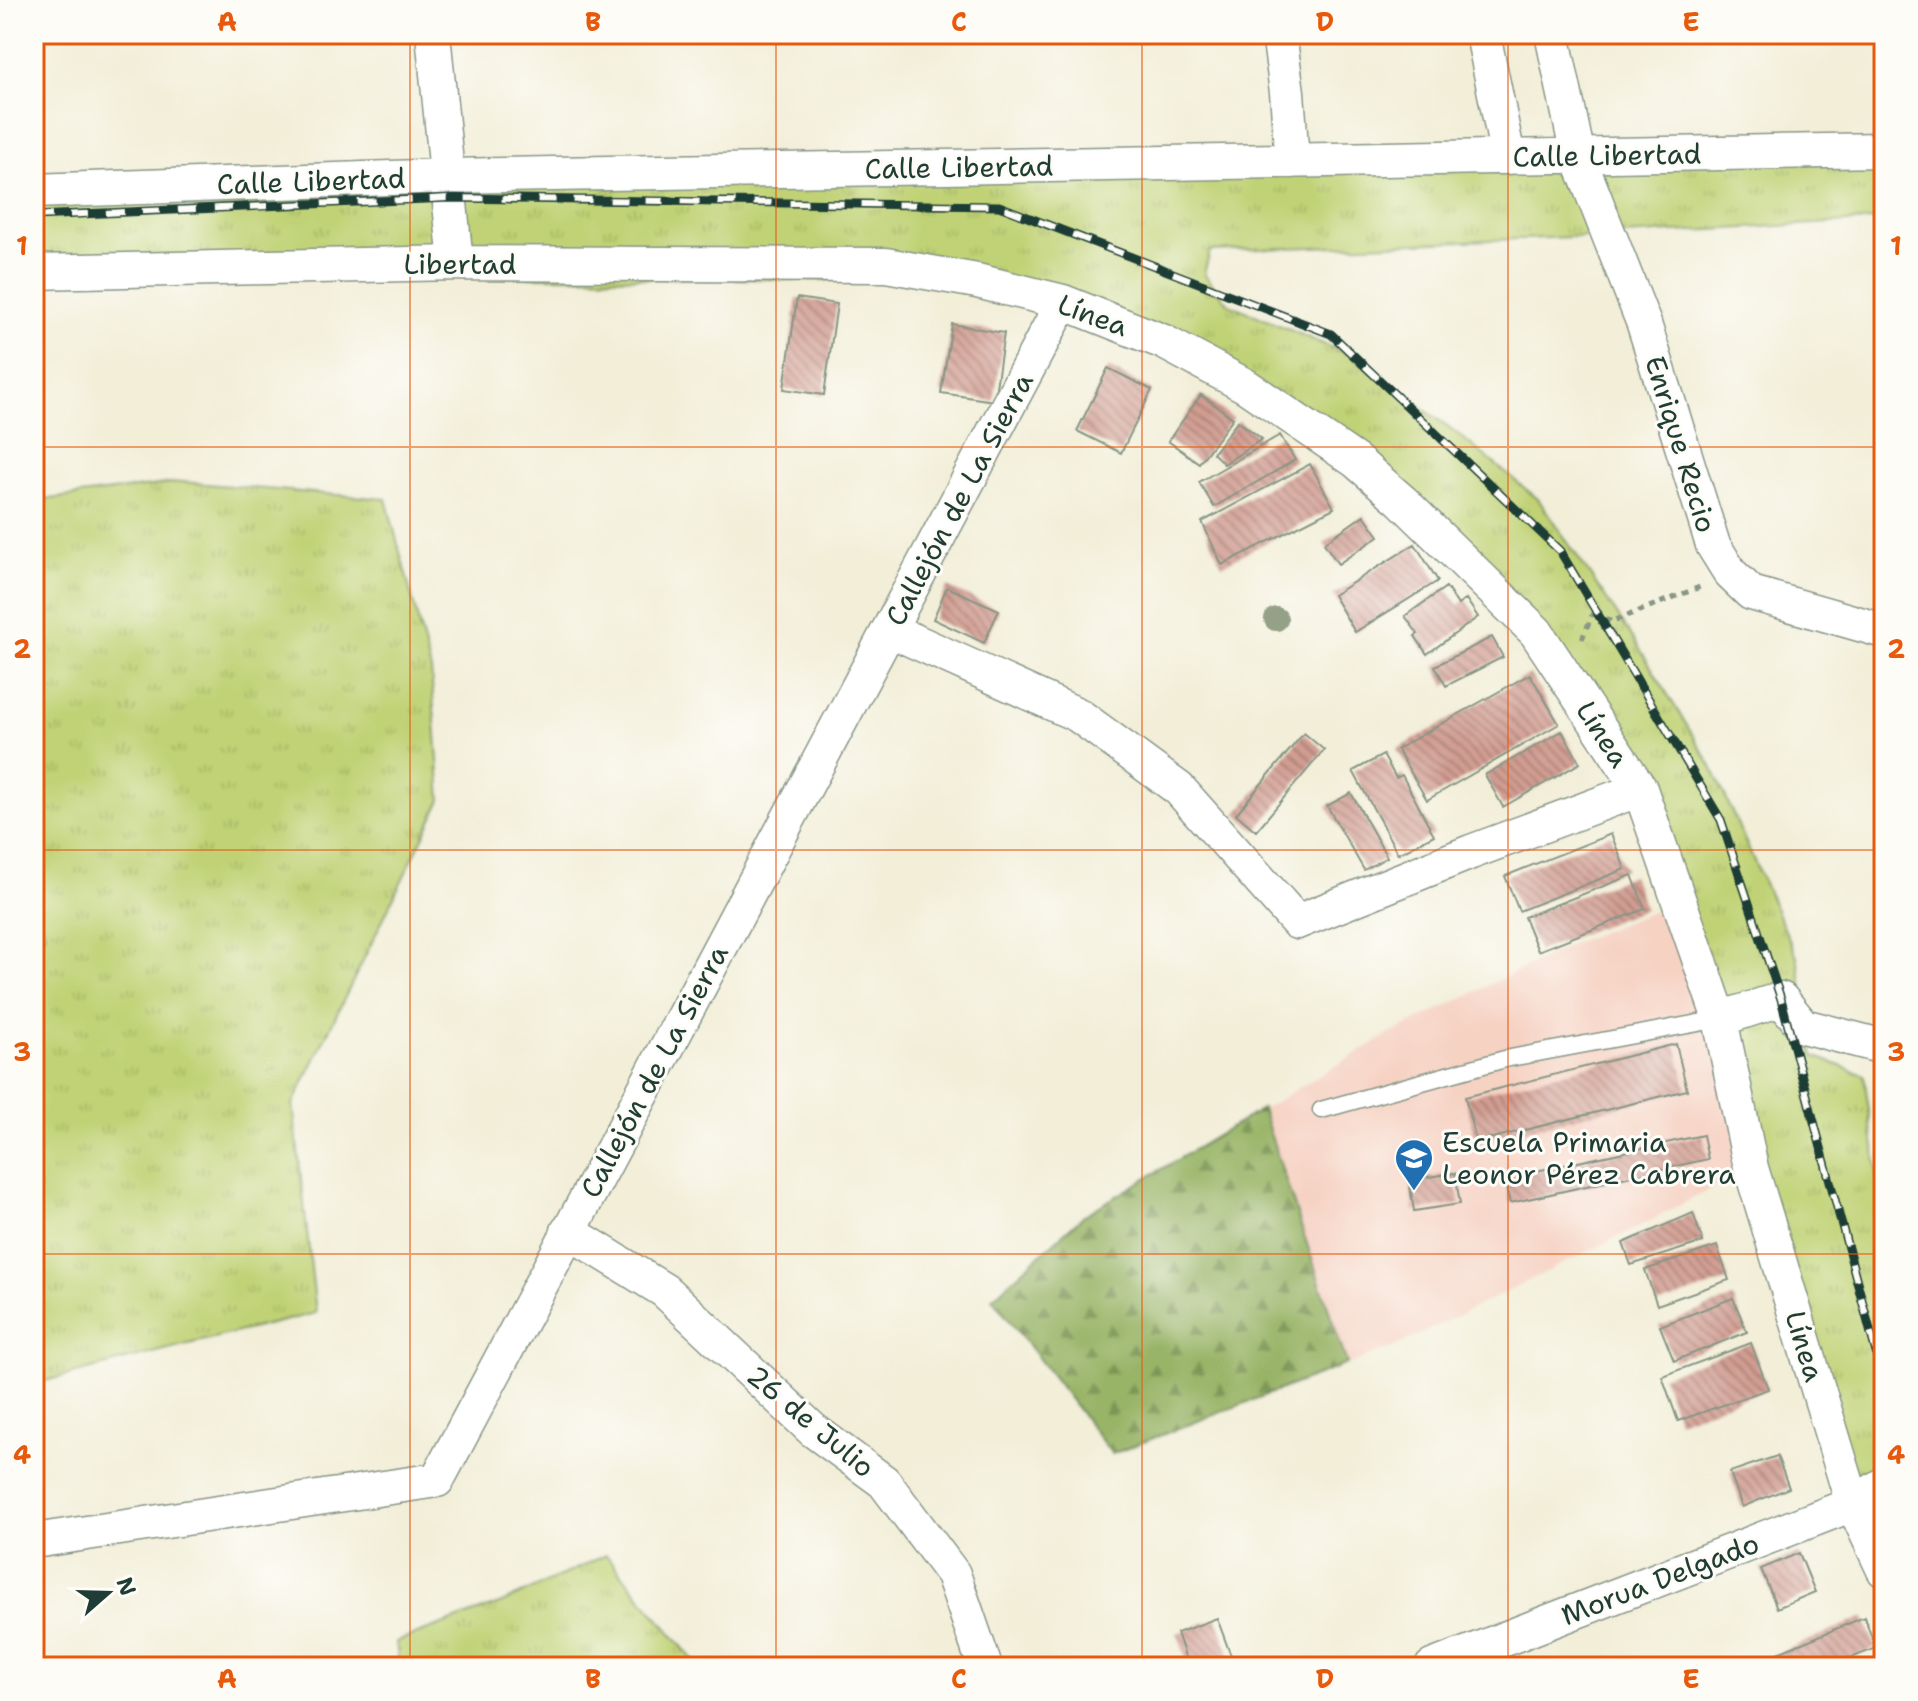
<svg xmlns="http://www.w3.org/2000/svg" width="1918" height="1701" viewBox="0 0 1918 1701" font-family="'Shantell Sans',sans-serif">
<defs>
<pattern id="grass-tufts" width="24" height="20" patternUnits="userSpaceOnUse" patternTransform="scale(2)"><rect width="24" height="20" fill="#c0d274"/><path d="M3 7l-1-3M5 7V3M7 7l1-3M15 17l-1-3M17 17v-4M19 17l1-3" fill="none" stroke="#a5b565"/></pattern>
<pattern id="forest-firs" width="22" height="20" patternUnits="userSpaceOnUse" patternTransform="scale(2)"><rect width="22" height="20" fill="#98b466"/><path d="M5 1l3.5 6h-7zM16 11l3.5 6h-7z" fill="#7b9455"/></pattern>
<pattern id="building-back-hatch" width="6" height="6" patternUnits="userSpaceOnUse" patternTransform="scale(2)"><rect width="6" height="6" fill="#d19c91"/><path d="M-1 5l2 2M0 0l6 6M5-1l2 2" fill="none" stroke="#a98077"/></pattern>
</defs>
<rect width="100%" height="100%" fill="#fdfcf7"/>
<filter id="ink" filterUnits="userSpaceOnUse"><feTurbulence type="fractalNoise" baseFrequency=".0125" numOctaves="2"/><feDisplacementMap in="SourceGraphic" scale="16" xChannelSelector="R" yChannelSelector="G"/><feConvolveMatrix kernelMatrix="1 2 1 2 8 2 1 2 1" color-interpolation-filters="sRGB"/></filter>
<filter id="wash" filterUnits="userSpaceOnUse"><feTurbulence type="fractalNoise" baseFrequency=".006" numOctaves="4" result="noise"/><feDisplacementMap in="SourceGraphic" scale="32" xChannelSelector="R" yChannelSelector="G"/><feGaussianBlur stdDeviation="1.8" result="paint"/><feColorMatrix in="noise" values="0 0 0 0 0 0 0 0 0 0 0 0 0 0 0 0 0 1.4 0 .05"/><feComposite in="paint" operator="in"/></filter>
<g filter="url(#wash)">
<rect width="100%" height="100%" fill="#f2eed8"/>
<path fill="#f6d2c3" d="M1679,901L1751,1168L1650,1221L1394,1347L1112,1454L992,1298L1083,1216L1388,1035L1576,942Z"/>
<path fill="url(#grass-tufts)" stroke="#708854" stroke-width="2" d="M1884,150V220L1622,235L1210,251L1204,274L1229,304L1349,355L1454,431L1538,499L1635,641L1711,765L1797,957L1814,1056L1864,1075L1884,1220L1874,1290L1884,1335V1570L1640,789L1536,632L1402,501L1164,342L977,281L34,272V191Z
M182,482L386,499L431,670L441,800L293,1104L316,1313L176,1347L34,1384V951L45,933L34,904V501Z
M606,1555L699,1667H399L396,1642L502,1603Z"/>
<path fill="url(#forest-firs)" stroke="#5c784d" stroke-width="2" d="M1262,1109L1347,1364L1112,1454L992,1298L1083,1216Z"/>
<g id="blocks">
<path fill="url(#building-back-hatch)" d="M797,298L837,304L824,395L784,389Z
M952,324L1004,333L994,401L941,393Z
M1108,368L1152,390L1121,453L1077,431Z
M1201,395L1233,418L1199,463L1168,441Z
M1238,421L1262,439L1224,464L1213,453Z
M1280,435L1295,460L1214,507L1199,482Z
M1310,464L1334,508L1222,565L1202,522Z
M1364,515L1379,536L1338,564L1324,543Z
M1415,544L1438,581L1355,632L1333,595Z
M947,587L999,610L984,643L933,619Z
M1446,587L1458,605L1466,599L1478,617L1427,654L1415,636L1418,634L1405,616Z
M1492,637L1503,657L1446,686L1435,666Z
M1530,674L1559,724L1427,800L1397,749Z
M1562,731L1580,763L1503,807L1485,775Z
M1304,733L1324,750L1256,831L1236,814Z
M1383,755L1396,778L1402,775L1434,835L1398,854L1353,771Z
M1351,793L1387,857L1364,870L1327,806Z
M1611,834L1625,869L1519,911L1505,876Z
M1632,875L1645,909L1538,951L1524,917Z
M1676,1044L1687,1090L1476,1142L1465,1097Z
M1703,1135L1708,1159L1510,1203L1504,1178Z
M1455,1173L1460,1204L1414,1211L1409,1180Z
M1693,1213L1703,1242L1631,1265L1623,1243Z
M1717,1246L1729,1280L1657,1305L1645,1270Z
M1733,1298L1747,1332L1674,1361L1660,1326Z
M1751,1343L1768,1389L1678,1421L1662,1376Z
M1777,1456L1789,1488L1742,1507L1730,1472Z
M1799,1553L1815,1592L1777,1608L1761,1569Z
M1864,1617L1876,1648L1829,1667H1761L1759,1661Z
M1217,1618L1235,1667H1189L1177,1633Z"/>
</g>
</g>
<g filter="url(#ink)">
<use href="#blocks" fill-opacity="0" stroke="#889686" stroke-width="2"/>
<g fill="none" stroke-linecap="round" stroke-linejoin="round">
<g stroke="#889686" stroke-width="19">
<path id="lane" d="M1321,1110L1505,1059L1720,1019"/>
</g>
<g stroke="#889686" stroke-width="37">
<path id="street" d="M433,34L456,263
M1279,34L1287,92L1292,161
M1483,34L1508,157
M1552,34L1578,156L1644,324L1713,545L1731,574L1751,593L1884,631
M34,191L446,176L1884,150
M34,272L456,263L886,265L977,281L1063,302L1164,342L1246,386L1356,461L1402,501L1536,632L1640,789L1720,1019L1751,1168L1853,1504L1884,1570
M890,630L1078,715L1179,789L1297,922L1471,852L1640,789
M1720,1019L1781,999L1803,1026L1884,1047
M568,1231L665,1291L813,1430L884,1482L953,1574L985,1667
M34,1541L437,1480L1063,302
M1432,1667L1853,1504L1884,1484"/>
</g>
<path stroke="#889686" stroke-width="5" stroke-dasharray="6 6" stroke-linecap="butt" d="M1582,639L1595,608L1611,622L1700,587"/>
<use href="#lane" stroke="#fff" stroke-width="16"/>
<use href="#street" stroke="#fff" stroke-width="34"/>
<g stroke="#1f3d34" stroke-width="9">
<path id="rail" d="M34,216L450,198L999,206L1331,334L1560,551L1721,820L1781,999L1884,1382"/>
</g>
<use href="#rail" stroke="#fdfcf7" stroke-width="6" stroke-dasharray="18" stroke-linecap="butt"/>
</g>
<circle fill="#94a187" cx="1276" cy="619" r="12"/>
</g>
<path fill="none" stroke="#e8590c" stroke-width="2" stroke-opacity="0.55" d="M410,34V1667M776,34V1667M1142,34V1667M1508,34V1667M34,447H1884M34,850H1884M34,1254H1884"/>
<defs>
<g id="school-pin" transform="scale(2)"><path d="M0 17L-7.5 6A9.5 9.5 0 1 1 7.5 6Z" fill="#1f6fb2" stroke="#fdfcf7"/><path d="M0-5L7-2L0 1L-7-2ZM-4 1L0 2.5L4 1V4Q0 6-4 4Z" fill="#fff"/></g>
</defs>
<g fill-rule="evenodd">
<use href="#school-pin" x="1414" y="1158"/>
</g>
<g text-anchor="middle" stroke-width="6" stroke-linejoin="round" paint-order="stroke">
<g font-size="28" fill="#1f3d34" stroke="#fdfcf7">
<text transform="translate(1607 155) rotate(-1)" y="10">Calle Libertad</text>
<text transform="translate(959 167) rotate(-1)" y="10">Calle Libertad</text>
<text transform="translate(311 181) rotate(-2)" y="10">Calle Libertad</text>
<text x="460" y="274">Libertad</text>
<text transform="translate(1093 315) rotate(20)" y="10">Línea</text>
<text transform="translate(1681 444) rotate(73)" y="10">Enrique Recio</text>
<text transform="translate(959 499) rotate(-62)" y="10">Callejón de La Sierra</text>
<text transform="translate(1603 734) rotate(57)" y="10">Línea</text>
<text transform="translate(654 1071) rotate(-62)" y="10">Callejón de La Sierra</text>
<text transform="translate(1805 1346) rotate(73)" y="10">Línea</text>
<text transform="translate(811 1421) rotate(40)" y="10">26 de Julio</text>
<text transform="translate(1660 1579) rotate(-21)" y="10">Morua Delgado</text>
</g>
<g font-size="28" fill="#1f3d34" stroke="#fdfcf7" text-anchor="start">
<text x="1442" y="1152">Escuela Primaria<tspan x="1442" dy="32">Leonor Pérez Cabrera</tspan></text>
</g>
</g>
<rect width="1918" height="1701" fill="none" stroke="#fdfcf7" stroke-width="88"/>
<g transform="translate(108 1593) rotate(70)" stroke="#fdfcf7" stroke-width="6" paint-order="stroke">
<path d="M0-6L14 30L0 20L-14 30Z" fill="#1f3d34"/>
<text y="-12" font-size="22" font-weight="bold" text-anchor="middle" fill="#1f3d34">N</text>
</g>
<rect x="44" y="44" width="1830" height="1613" fill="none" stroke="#e8590c" stroke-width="3"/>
<g font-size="26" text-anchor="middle" font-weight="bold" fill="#e8590c">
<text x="227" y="31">A</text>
<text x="593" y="31">B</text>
<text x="959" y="31">C</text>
<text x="1325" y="31">D</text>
<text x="1691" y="31">E</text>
<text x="22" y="255">1</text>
<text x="1896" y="255">1</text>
<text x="22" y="658">2</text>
<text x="1896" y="658">2</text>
<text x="22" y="1061">3</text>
<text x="1896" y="1061">3</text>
<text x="22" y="1464">4</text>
<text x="1896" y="1464">4</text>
<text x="227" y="1688">A</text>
<text x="593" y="1688">B</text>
<text x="959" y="1688">C</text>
<text x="1325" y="1688">D</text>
<text x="1691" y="1688">E</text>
</g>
</svg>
